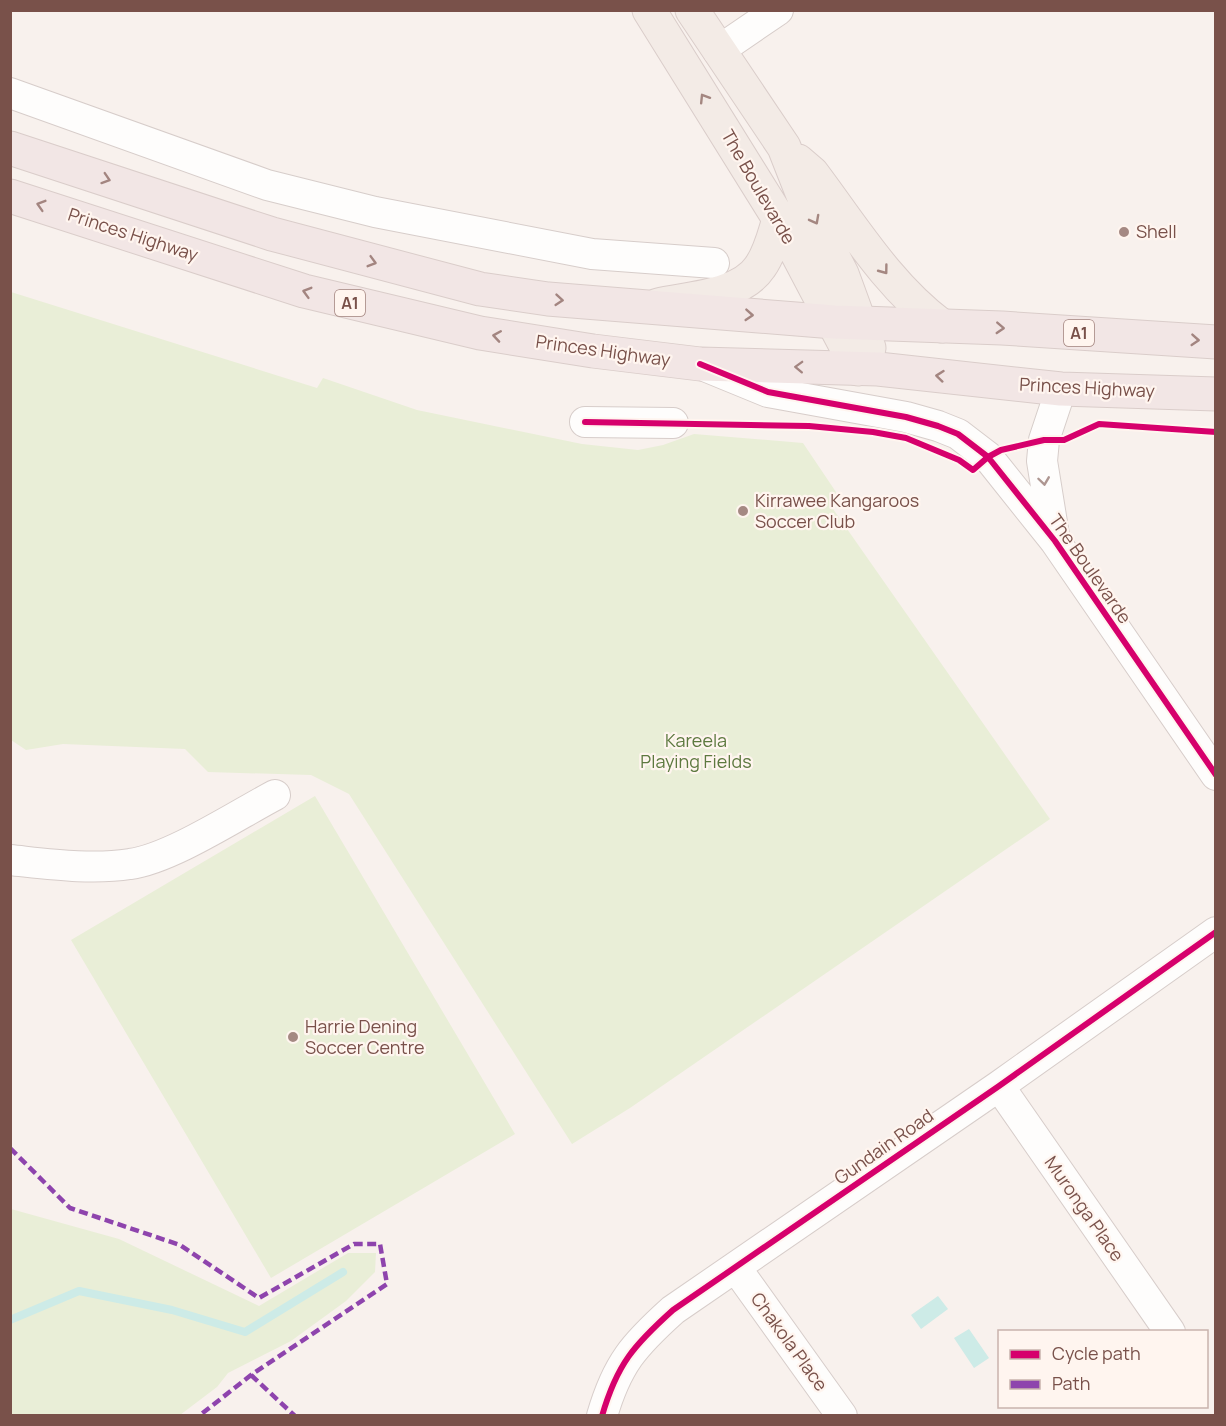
<svg xmlns="http://www.w3.org/2000/svg" width="1226" height="1426" viewBox="0 0 1226 1426" font-family="Manrope,sans-serif">
<rect width="100%" height="100%" fill="#f8f1ed"/>
<path fill="#e9eed7" d="M11,292L317,388L323,378L417,410L582,444L638,450L663,445L694,434L803,443L836,492L831,506L1050,819L630,1108L572,1144L349,794L311,775L208,772L185,749L63,744L26,750L11,740Z
M315,796L515,1134L271,1278L71,940Z
M11,1209L119,1239L259,1306L348,1253H376L375,1272L346,1301L291,1341L228,1373L217,1387L180,1415H11Z"/>
<path fill="#cdebe7" d="M938,1296L948,1309L921,1329L911,1315Z
M969,1329L989,1358L974,1368L954,1338Z"/>
<g fill="none" stroke-linecap="round" stroke-linejoin="round">
<path stroke="#cdebe7" stroke-width="8" d="M10,1320L79,1291L172,1310L245,1332L343,1272"/>
<g stroke="#d7cdca" stroke-width="32">
<path id="minor" d="M718,51L778,10
M10,93L267,185L375,212L592,254L714,263
M707,367L768,392L906,417L938,426L958,434L988,457L1055,541L1216,775
M585,422L673,423
M1054,535L1042,461L1044,440L1061,389
M10,860C49,864 91,870 130,864C170,859 237,815 275,795
M999,1086L1170,1332
M736,1268L842,1416
M602,1416C617,1364 634,1345 673,1310L999,1086L1216,932"/>
</g>
<g stroke="#dacdca" stroke-width="35">
<path id="major" d="M649,10L779,219L858,369
M692,10L784,147L808,208L842,274L869,348
M798,161L812,173C852,226 888,286 942,326
M658,305C689,298 741,296 760,267C770,253 774,235 779,219"/>
</g>
<g stroke="#dacdca" stroke-width="35">
<path id="highway" d="M10,148L272,234L480,289L548,299L834,322L1002,328L1216,342
M10,196L304,291L480,333L593,351L700,364L878,369L1061,389L1216,394"/>
</g>
<use href="#minor" stroke="#fefdfc" stroke-width="30"/>
<use href="#major" stroke="#f3ebe6" stroke-width="33"/>
<use href="#highway" stroke="#f2e6e5" stroke-width="33"/>
<path stroke="#8e44ad" stroke-width="4.5" stroke-dasharray="9 4.5" stroke-linecap="butt" d="M10,1148L70,1208L180,1245L259,1298L354,1244H380L387,1284L251,1375L199,1416
M251,1375L295,1416"/>
<g stroke="#fff5ef" stroke-width="10">
<path id="cycleway" d="M700,364L768,392L906,417L938,426L958,434L988,457L1055,541L1216,775
M585,422L809,426L873,432L906,438L959,460L973,470L988,457L1001,450L1044,440H1064L1099,424L1216,432
M602,1416C617,1364 634,1345 673,1310L999,1086L1216,932"/>
</g>
<use href="#cycleway" stroke="#d6006c" stroke-width="6"/>
</g>
<defs><path id="oneway-chevron" d="M-2-3.5L2.5 0L-2 3.5" fill="none" stroke-width="1.6" stroke-linecap="round" stroke-linejoin="round" transform="scale(1.5)"/></defs>
<g stroke="#a48781">
<use href="#oneway-chevron" transform="translate(704 98) rotate(-122)"/>
<use href="#oneway-chevron" transform="translate(815 220) rotate(62)"/>
<use href="#oneway-chevron" transform="translate(884 270) rotate(53)"/>
</g>
<g stroke="#a38580">
<use href="#oneway-chevron" transform="translate(106 179) rotate(18)"/>
<use href="#oneway-chevron" transform="translate(41 205) rotate(-163)"/>
<use href="#oneway-chevron" transform="translate(372 262) rotate(16)"/>
<use href="#oneway-chevron" transform="translate(307 292) rotate(-164)"/>
<use href="#oneway-chevron" transform="translate(559 300) rotate(5)"/>
<use href="#oneway-chevron" transform="translate(749 315) rotate(4)"/>
<use href="#oneway-chevron" transform="translate(1000 328) rotate(3)"/>
<use href="#oneway-chevron" transform="translate(497 336) rotate(-171)"/>
<use href="#oneway-chevron" transform="translate(1195 340) rotate(4)"/>
<use href="#oneway-chevron" transform="translate(799 367) rotate(-178)"/>
<use href="#oneway-chevron" transform="translate(940 376) rotate(-174)"/>
</g>
<use stroke="#ae9691" href="#oneway-chevron" transform="translate(1044 481) rotate(82)"/>
<g fill="#a58983" stroke="#fff5ef" stroke-width="2">
<circle cx="1124" cy="232" r="6"/>
<circle cx="743" cy="511" r="6"/>
<circle cx="293" cy="1037" r="6"/>
</g>
<g text-anchor="middle" stroke-width="4.5" stroke-linejoin="round" paint-order="stroke">
<g fill="#fff5ef" stroke="#a1827c" stroke-width="1.5">
<rect x="335" y="290" width="30" height="26" rx="4.5"/>
<rect x="1064" y="320" width="30" height="26" rx="4.5"/>
</g>
<g font-size="16" font-weight="bold" fill="#79514a">
<text x="350" y="309">A1</text>
<text x="1079" y="339">A1</text>
</g>
<g font-size="18" fill="#79514a" stroke="#fff5ef">
<text transform="translate(758 187) rotate(60)" y="6">The Boulevarde</text>
<text transform="translate(133 235) rotate(18)" y="6">Princes Highway</text>
<text transform="translate(603 351) rotate(8)" y="6">Princes Highway</text>
<text transform="translate(1087 388) rotate(3)" y="6">Princes Highway</text>
<text transform="translate(1090 569) rotate(55)" y="6">The Boulevarde</text>
<text transform="translate(884 1147) rotate(-35)" y="6">Gundain Road</text>
<text transform="translate(1084 1209) rotate(55)" y="6">Muronga Place</text>
<text transform="translate(789 1342) rotate(54)" y="6">Chakola Place</text>
</g>
<g font-size="18" fill="#79514a" stroke="#fff5ef" text-anchor="start">
<text x="1136" y="238">Shell</text>
<text x="755" y="507">Kirrawee Kangaroos<tspan x="755" dy="21">Soccer Club</tspan></text>
<text x="305" y="1033">Harrie Dening<tspan x="305" dy="21">Soccer Centre</tspan></text>
</g>
<g font-size="18" fill="#5d793f" stroke="#fff5ef">
<text x="696" y="747">Kareela<tspan x="696" dy="21">Playing Fields</tspan></text>
</g>
</g>
<rect width="1226" height="1426" fill="none" stroke="#79514a" stroke-width="24"/>
<rect x="998" y="1330" width="210" height="78" fill="#fff5ef" stroke="#c9b3ad" stroke-width="1.5"/>
<rect x="1010" y="1350" width="30" height="9" fill="#d6006c" stroke="#c9b3ad" stroke-width="1.5"/>
<text x="1052" y="1360" font-size="18" fill="#79514a">Cycle path</text>
<rect x="1010" y="1380" width="30" height="9" fill="#8e44ad" stroke="#c9b3ad" stroke-width="1.5"/>
<text x="1052" y="1390" font-size="18" fill="#79514a">Path</text>
</svg>
